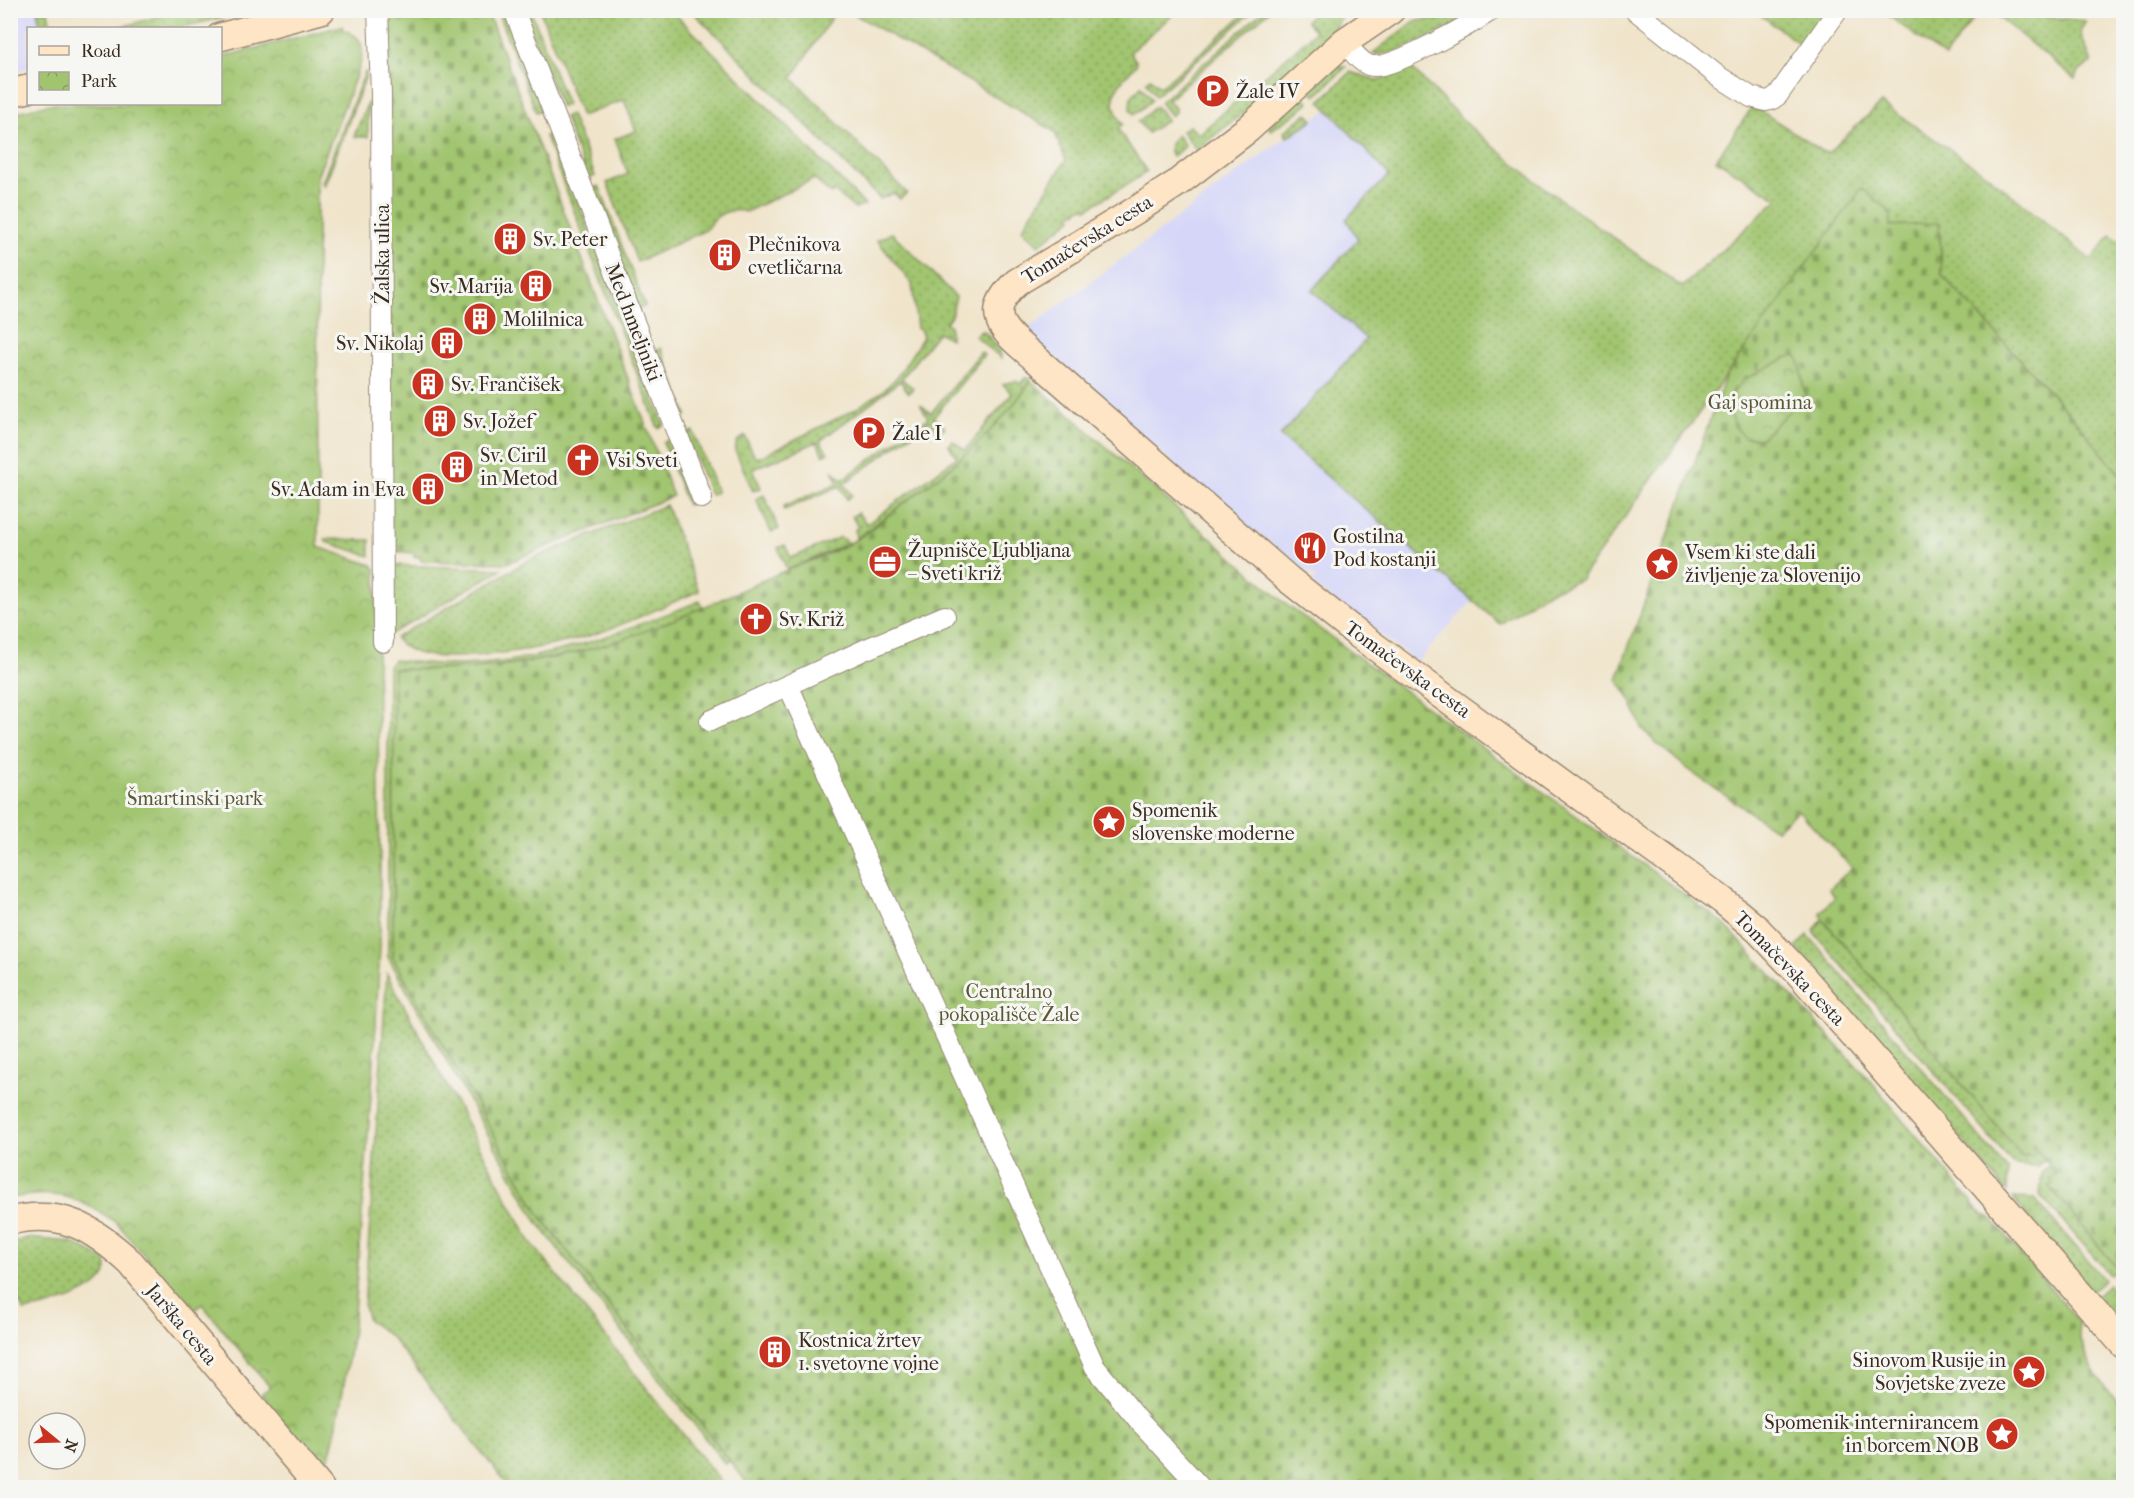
<svg xmlns="http://www.w3.org/2000/svg" width="2134" height="1498" viewBox="0 0 2134 1498" font-family="'IM FELL French Canon',serif">
<defs>
<pattern id="grass-dots" width="8" height="8" patternUnits="userSpaceOnUse" patternTransform="scale(1.5)"><rect width="8" height="8" fill="#a1c56f"/><path d="M2 2h.1M6 6h.1" fill="none" stroke="#84a05b" stroke-width="1.8" stroke-linecap="round"/></pattern>
<pattern id="cemetery-stones" width="16" height="16" patternUnits="userSpaceOnUse" patternTransform="scale(1.5)"><rect width="16" height="16" fill="#a1c56f"/><path d="M2 7V4a2 2 0 0 1 4 0v3zM10 15v-3a2 2 0 0 1 4 0v3z" fill="#84a05b"/></pattern>
<pattern id="park-crowns" width="20" height="18" patternUnits="userSpaceOnUse" patternTransform="scale(1.5)"><rect width="20" height="18" fill="#a1c56f"/><path d="M2 6a3 3 0 1 1 6 0M12 15a3 3 0 1 1 6 0" fill="none" stroke="#84a05b"/></pattern>
</defs>
<rect width="100%" height="100%" fill="#f6f6f2"/>
<filter id="ink" filterUnits="userSpaceOnUse"><feTurbulence type="fractalNoise" baseFrequency=".0167" numOctaves="2"/><feDisplacementMap in="SourceGraphic" scale="12" xChannelSelector="R" yChannelSelector="G"/><feConvolveMatrix kernelMatrix="1 2 1 2 8 2 1 2 1" color-interpolation-filters="sRGB"/></filter>
<filter id="wash" filterUnits="userSpaceOnUse"><feTurbulence type="fractalNoise" baseFrequency=".008" numOctaves="4" result="noise"/><feDisplacementMap in="SourceGraphic" scale="24" xChannelSelector="R" yChannelSelector="G"/><feGaussianBlur stdDeviation="1.35" result="paint"/><feColorMatrix in="noise" values="0 0 0 0 0 0 0 0 0 0 0 0 0 0 0 0 0 1.4 0 .05"/><feComposite in="paint" operator="in"/></filter>
<g filter="url(#wash)">
<rect width="100%" height="100%" fill="#f0e4ca"/>
<path fill="#d6d7f8" d="M11,11H48L51,28H28V68L11,73Z
M1409,66L1469,126L1538,183L1682,287L1773,312L1726,375L1580,580L1546,593L1500,624L1472,601L1417,662L1312,584L1316,579L1273,544L1257,533L1254,536L1025,331L1271,148L1327,110Z"/>
<path fill="url(#grass-dots)" stroke="#6e7846" stroke-width="1.5" d="M37,11H48L51,28H41Z
M177,11H249L179,28H118Z
M497,11H504L543,109L536,112Z
M523,11H531L567,105L561,107Z
M540,11H672L865,205L855,209L834,191L831,194L814,179L746,212C728,207 715,215 706,230L637,262L607,183L628,174L615,139L636,131L624,100L581,116Z
M692,11H836L792,78L907,193L900,199L894,193L880,199Z
M849,11H1177L1130,52L1136,61V65C1117,84 1104,99 1123,124L1118,129L1147,172L1087,209L1085,206L1070,215L1072,218L1039,245L1022,229L1066,160L1054,131Z
M1248,11H1253L1156,96L1146,82L1150,78L1161,87Z
M1263,11H1269L1168,100L1175,108V112L1171,116L1160,102Z
M1315,11H1344C1333,46 1229,124 1196,150L1182,131L1189,126L1199,134L1305,41L1315,31L1306,21Z
M1470,11H1482C1462,20 1391,62 1373,53L1415,21L1447,18Z
M1755,11H1829L1805,48Z
M1882,11H1979L1945,57Z
M1991,11L2086,21L2080,32L2092,62L2079,72L2075,79Z
M1338,65L1346,67L1316,96L1310,90Z
M1409,66L1469,126L1538,183L1682,287L1778,199L1716,160L1753,106L1827,154L1881,103L1989,176L2091,260L2111,235L2123,244V478L2061,404L1942,275L1939,224L1773,312L1726,375L1580,580L1546,593L1500,624L1280,436L1366,339L1312,290L1358,239L1346,219L1389,175L1320,101L1351,72C1359,76 1373,77 1378,81Z
M365,72L367,73L324,187L322,182Z
M1141,86L1152,100L1134,115L1130,109L1131,97Z
M1304,96L1309,102L1293,116L1271,130L1268,126Z
M368,102V137H355V134Z
M1156,106L1167,120L1148,133L1138,122Z
M1307,113L1313,120L1287,137L1284,132Z
M571,115L595,176L588,179L564,117Z
M552,134L664,425L658,428L545,136Z
M1177,135L1185,146L1172,157C1167,148 1170,142 1177,135Z
M599,186L645,306L638,309L592,189Z
M892,233L956,297L951,316L946,322L950,326V339L938,332L906,373L902,379L913,388L909,393L900,381L820,441L828,453L823,455L817,442L753,469L761,488L753,491L735,450L737,441L745,436L754,455L758,458L854,410L884,390L898,376L923,337L920,329H917L912,284L877,240Z
M983,331C990,335 992,345 1000,350L1001,358L975,336L979,332Z
M661,348L687,415L681,418L655,351Z
M981,352L984,355L934,417L945,427L939,432L930,421L844,484L852,495L847,499L840,486L784,510V506L838,483L832,469L842,480L928,418L920,404L931,413Z
M1025,378H1029L1031,381C988,446 918,493 856,539L855,529L858,528L852,516L858,513L867,524L957,457L949,445L953,441L965,450L1012,394L1003,384L1016,381L1020,384Z
M693,431L717,492L710,495L686,434Z
M670,440L694,502L687,505L663,442Z
M764,495L779,529L771,532L756,499Z
M666,505L699,591C663,606 626,625 589,636C551,647 453,665 417,653C408,650 401,645 395,638L529,560Z
M840,537L849,543L787,570L778,548L785,545L791,558Z
M325,539L370,540V556L326,542Z
M390,565L502,569L391,634Z
M700,601L704,608C672,620 641,635 609,644C539,665 466,671 394,669L393,957L541,1217L730,1461L725,1464L538,1223L388,957V666L394,660C416,662 437,665 458,665C545,664 621,632 700,601Z
M1823,919L2023,1157L2038,1150L2045,1159L2037,1167L2014,1165L1816,935L1814,930Z
M1808,935L2008,1170L2007,1192L1796,948Z
M387,974L530,1241L725,1487H509L391,1337L368,1320L364,1307Z
M2049,1165L2056,1173L2054,1183L2050,1187L2118,1269L2110,1275L2040,1195L2042,1172Z
M2012,1198L2035,1199L2104,1280L2091,1292Z
M27,1238L71,1242L105,1259C120,1290 43,1309 24,1311L11,1288L10,1243Z
M2108,1285L2123,1302L2121,1324L2095,1297Z"/>
<path fill="url(#cemetery-stones)" stroke="#6e7846" stroke-width="1.5" d="M400,11H487L673,496L507,563L421,561V557H414V553L390,551L388,28L393,18Z
M1862,188L1891,213L1890,226L1939,223L1942,275L2061,404L2123,478V1265L2118,1269L2050,1187L2053,1183L2050,1179L2056,1173L2038,1151L2030,1157L2028,1154L2023,1157L1823,919L1820,913L1835,897L1829,889L1852,868L1798,810L1776,830L1691,772L1651,738L1642,728L1630,699L1617,679L1726,375Z
M1031,381L1287,605L1722,922L1867,1077L1983,1215L1991,1218L2079,1322V1338L2095,1374L2123,1408V1487H750L541,1217L393,957L394,669C448,671 503,668 557,657C633,642 703,607 773,576C800,564 831,555 857,539C872,529 886,517 900,506C948,471 998,431 1031,381Z"/>
<path fill="url(#park-crowns)" stroke="#6e7846" stroke-width="1.5" d="M342,26V29C364,37 365,47 359,68L317,177L318,547L372,565L376,570L380,867V946L374,1059L352,1338L336,1429L327,1466L321,1467L260,1395L270,1387L202,1304L192,1312L117,1223C101,1212 81,1200 62,1196C46,1193 26,1195 11,1198V114L49,104H220L221,57Z
M1796,356L1799,359L1805,395L1761,439L1744,437L1734,425L1728,408L1734,391L1743,380L1788,357Z"/>
</g>
<g filter="url(#ink)">
<g fill="none" stroke-linecap="round" stroke-linejoin="round">
<g stroke="#968774" stroke-width="22">
<path id="street" d="M378,10L381,94L383,642
M514,10L702,498
M1635,10L1718,76L1751,97L1766,101L1771,100L1778,95L1838,10
M1344,42C1352,50 1361,65 1373,66C1395,68 1471,24 1492,10
M788,685L1095,1367L1140,1422L1201,1488
M710,721L864,650L945,616"/>
</g>
<g stroke="#968774" stroke-width="30">
<path id="secondary" d="M1391,10L1344,42L1248,129L1176,184L1141,207L1017,282C978,317 1009,335 1037,360L1288,579L1359,635L1722,900L1758,930L1798,972L2124,1345
M220,37L321,10
M10,93L28,89
M10,1221C62,1208 94,1229 131,1263L320,1488"/>
</g>
<use href="#street" stroke="#fff" stroke-width="20"/>
<use href="#secondary" stroke="#fee5c5" stroke-width="27"/>
</g>
</g>
<defs>
<g id="parking-disc" transform="scale(1.725)"><circle r="9.5" fill="#c8321e" stroke="#f6f6f2"/><path d="M-3.5-5.5H1a3.5 3.5 0 0 1 0 7H-1V5.5H-3.5ZM-1-3.4V-.6H.8a1.4 1.4 0 0 0 0-2.8Z" fill="#fff"/></g>
<g id="building-disc" transform="scale(1.725)"><circle r="9.5" fill="#c8321e" stroke="#f6f6f2"/><path d="M-4-6H4V6H1V3H-1V6H-4ZM-2.5-4.3h1.7v1.8h-1.7ZM.8-4.3h1.7v1.8H.8ZM-2.5-1h1.7V.8h-1.7ZM.8-1h1.7V.8H.8Z" fill="#fff"/></g>
<g id="church-disc" transform="scale(1.725)"><circle r="9.5" fill="#c8321e" stroke="#f6f6f2"/><path d="M-1.2-6h2.4v3.5h3.3v2.4h-3.3V6h-2.4V-.1h-3.3v-2.4h3.3Z" fill="#fff"/></g>
<g id="restaurant-disc" transform="scale(1.725)"><circle r="9.5" fill="#c8321e" stroke="#f6f6f2"/><path d="M-5-6h1v4h1v-4h1v4h1v-4h1v5L-1.5 .5V6h-2V.5L-5-1ZM5-6V6H3V1.5H1.5Q1.5-4 5-6Z" fill="#fff"/></g>
<g id="office-disc" transform="scale(1.725)"><circle r="9.5" fill="#c8321e" stroke="#f6f6f2"/><path d="M-6-3h4V-5.5h4V-3h4V5H-6ZM-1-4.5V-3h2v-1.5ZM-6 0V1H6V0Z" fill="#fff"/></g>
<g id="sight-disc" transform="scale(1.725)"><circle r="9.5" fill="#c8321e" stroke="#f6f6f2"/><path d="M0-6L1.8-2.2L6-1.7L2.9 1.2L3.7 5.4L0 3.3L-3.7 5.4L-2.9 1.2L-6-1.7L-1.8-2.2Z" fill="#fff"/></g>
</defs>
<g fill-rule="evenodd">
<use href="#parking-disc" x="1213" y="91"/>
<use href="#building-disc" x="510" y="239"/>
<use href="#building-disc" x="725" y="255"/>
<use href="#building-disc" x="536" y="286"/>
<use href="#building-disc" x="480" y="319"/>
<use href="#building-disc" x="447" y="343"/>
<use href="#building-disc" x="428" y="384"/>
<use href="#building-disc" x="440" y="421"/>
<use href="#parking-disc" x="869" y="433"/>
<use href="#church-disc" x="583" y="460"/>
<use href="#building-disc" x="457" y="467"/>
<use href="#building-disc" x="428" y="489"/>
<use href="#restaurant-disc" x="1310" y="548"/>
<use href="#office-disc" x="885" y="562"/>
<use href="#sight-disc" x="1662" y="564"/>
<use href="#church-disc" x="756" y="619"/>
<use href="#sight-disc" x="1109" y="822"/>
<use href="#building-disc" x="775" y="1352"/>
<use href="#sight-disc" x="2029" y="1372"/>
<use href="#sight-disc" x="2002" y="1434"/>
</g>
<g text-anchor="middle" stroke-width="6" stroke-linejoin="round" paint-order="stroke">
<g font-size="20" fill="#3b2a1e" stroke="#f6f6f2" text-anchor="start">
<text x="1236" y="98">Žale IV</text>
<text x="533" y="246">Sv. Peter</text>
<text x="748" y="251">Plečnikova<tspan x="748" dy="23">cvetličarna</tspan></text>
<text x="513" y="293" text-anchor="end">Sv. Marija</text>
<text x="503" y="326">Molilnica</text>
<text x="424" y="350" text-anchor="end">Sv. Nikolaj</text>
<text x="451" y="391">Sv. Frančišek</text>
<text x="463" y="428">Sv. Jožef</text>
<text x="892" y="440">Žale I</text>
<text x="480" y="462">Sv. Ciril<tspan x="480" dy="23">in Metod</tspan></text>
<text x="606" y="467">Vsi Sveti</text>
<text x="405" y="496" text-anchor="end">Sv. Adam in Eva</text>
<text x="1333" y="543">Gostilna<tspan x="1333" dy="23">Pod kostanji</tspan></text>
<text x="908" y="557">Župnišče Ljubljana<tspan x="908" dy="23">– Sveti križ</tspan></text>
<text x="1685" y="559">Vsem ki ste dali<tspan x="1685" dy="23">življenje za Slovenijo</tspan></text>
<text x="779" y="626">Sv. Križ</text>
<text x="1132" y="817">Spomenik<tspan x="1132" dy="23">slovenske moderne</tspan></text>
<text x="798" y="1347">Kostnica žrtev<tspan x="798" dy="23">1. svetovne vojne</tspan></text>
<text x="2006" y="1367" text-anchor="end">Sinovom Rusije in<tspan x="2006" dy="23">Sovjetske zveze</tspan></text>
<text x="1979" y="1429" text-anchor="end">Spomenik internirancem<tspan x="1979" dy="23">in borcem NOB</tspan></text>
</g>
<g font-size="20" fill="#3b2a1e" stroke="#f6f6f2">
<text transform="translate(1087 239) rotate(-32)" y="7">Tomačevska cesta</text>
<text transform="translate(382 254) rotate(-90)" y="7">Žalska ulica</text>
<text transform="translate(634 322) rotate(69)" y="7">Med hmeljniki</text>
<text transform="translate(1408 669) rotate(36)" y="7">Tomačevska cesta</text>
<text transform="translate(1790 968) rotate(46)" y="7">Tomačevska cesta</text>
<text transform="translate(182 1324) rotate(50)" y="7">Jarška cesta</text>
</g>
<g font-size="20" fill="#5a5836" stroke="#f6f6f2">
<text x="1760" y="409">Gaj spomina</text>
<text x="195" y="805">Šmartinski park</text>
<text x="1009" y="998">Centralno<tspan x="1009" dy="23">pokopališče Žale</tspan></text>
</g>
</g>
<rect width="2134" height="1498" fill="none" stroke="#f6f6f2" stroke-width="36"/>
<rect x="27" y="27" width="195" height="78" fill="#f6f6f2" stroke="#aba49d" stroke-width="1.5"/>
<rect x="39" y="46" width="30" height="9" fill="#fee5c5" stroke="#aba49d" stroke-width="1.5"/>
<text x="81" y="57" font-size="18" fill="#3b2a1e">Road</text>
<rect x="39" y="72" width="30" height="18" fill="url(#park-crowns)" stroke="#aba49d" stroke-width="1.5"/>
<text x="81" y="87" font-size="18" fill="#3b2a1e">Park</text>
<g transform="translate(57 1441) rotate(109)"><circle r="28" fill="#f6f6f2" stroke="#aba49d" stroke-width="1.5"/>
<path d="M0-4.5L10 22L0 15L-10 22Z" fill="#c8321e"/>
<text y="-9" font-size="16" font-weight="bold" text-anchor="middle" fill="#3b2a1e">N</text>
</g>
</svg>
